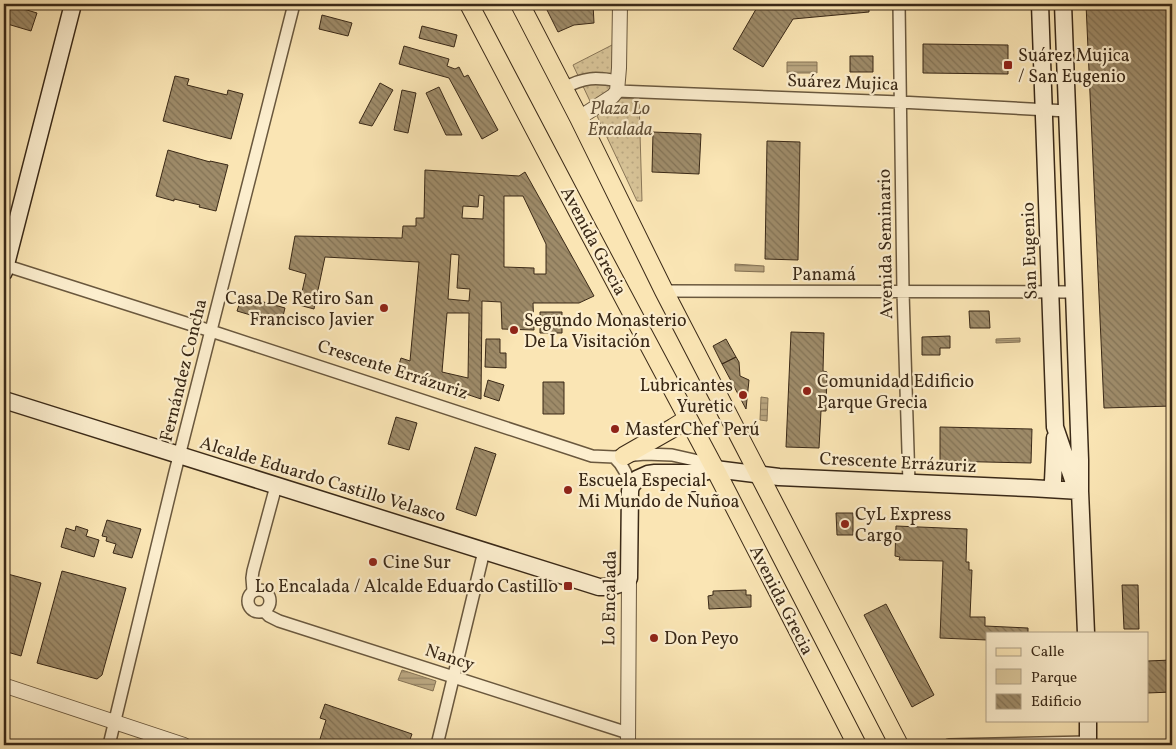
<svg xmlns="http://www.w3.org/2000/svg" width="1176" height="749" viewBox="0 0 1176 749" font-family="Vollkorn,serif">
<defs>
<pattern id="green-dots" width="8" height="8" patternUnits="userSpaceOnUse" patternTransform="scale(1.25)"><rect width="8" height="8" fill="#d9c599"/><path d="M2 2h.1M6 6h.1" fill="none" stroke="#bba983" stroke-width="1.8" stroke-linecap="round"/></pattern>
<pattern id="water-rules" width="6" height="5" patternUnits="userSpaceOnUse" patternTransform="scale(1.25)"><rect width="6" height="5" fill="#b9a57f"/><path d="M0 2.5h6" fill="none" stroke="#978667"/></pattern>
<pattern id="building-back-hatch" width="6" height="6" patternUnits="userSpaceOnUse" patternTransform="scale(1.25)"><rect width="6" height="6" fill="#9e8b69"/><path d="M-1 5l2 2M0 0l6 6M5-1l2 2" fill="none" stroke="#827255"/></pattern>
</defs>
<rect width="100%" height="100%" fill="#fae5b4"/>
<filter id="stains"><feTurbulence type="fractalNoise" baseFrequency=".004" numOctaves="4"/><feColorMatrix values="0 0 0 0 .2 0 0 0 0 .09 0 0 0 0 .02 0 0 0 .5 -.17"/></filter>
<radialGradient id="worn" r=".72"><stop offset=".6" stop-color="#630" stop-opacity="0"/><stop offset="1" stop-color="#630" stop-opacity=".3"/></radialGradient>
<path fill="url(#green-dots)" stroke="#8a7758" d="M614,44L613,98L639,99L642,201H637L573,65Z"/>
<path fill="url(#water-rules)" stroke="#867355" d="M787,62H817V73H787Z
M735,264L764,266V272L735,271Z
M1020,338V342L996,343V339Z
M761,397L768,398L767,421L760,420Z
M402,670L436,681L433,691L398,680Z"/>
<path fill="url(#building-back-hatch)" stroke="#3a2917" fill-rule="evenodd" d="M4,4H7L37,13L31,31L4,23Z
M553,4H593L594,23L574,25L558,32L546,8Z
M759,4H869V12L793,19L763,67L733,49Z
M1086,4H1172V406L1104,408Z
M322,15L352,23L348,36L319,29Z
M422,26L457,35L454,47L419,38Z
M923,44L1008,45V74L923,73Z
M404,46L449,59L447,66L455,69L459,67L464,77L468,75L498,130L482,139L449,78L399,64Z
M850,56H873V72H850Z
M175,76L189,79L187,85L227,95L228,90L243,94L231,139L163,121Z
M380,83L393,90L372,126L359,123Z
M439,87L462,135H446L426,93Z
M402,90L416,93L408,133L394,130Z
M653,132L701,134L699,174L652,172Z
M767,141L800,142L798,260L765,259Z
M168,150L210,162V161L228,165L216,211L199,207L200,205L174,199V201L156,196Z
M425,170L519,176L525,172L594,296L579,303H533L534,330L502,329L501,302L482,301L481,399L397,371L401,358L410,361L419,262L325,257L314,309L299,305L306,274L289,269L295,236L402,238L403,226H416V218H424ZM479,195L484,196L483,219L462,218L463,206L478,207ZM504,196H523L546,244V274H534V268L504,267ZM451,254L459,255L457,288L470,289L469,301L448,299ZM447,313H469L468,378L442,372Z
M242,296L285,308L281,324L237,311Z
M969,311H989L990,328H970Z
M540,312H562V333H540Z
M791,332L824,333L823,371L827,372L826,411H821L819,448L786,447Z
M950,336V348H940V355H922V337Z
M486,339H500V353H506V368L485,367Z
M726,339L736,357L722,364L713,346Z
M736,357L739,362L740,376L749,380L746,409L722,364Z
M488,380L504,385L499,401L484,396Z
M543,382H564V414H543Z
M396,417L417,423L409,450L388,444Z
M940,427L1032,429L1031,463L940,461Z
M475,447L496,454L476,516L456,509Z
M836,513H853V535H837Z
M107,520L141,529L132,558L113,553L116,544L106,541L107,537L102,536Z
M76,526L88,530L86,536L99,540L94,557L61,547L66,528L75,531Z
M896,526L967,529L966,562H969V570H972L970,617H985V626L1028,628V633H987V640L940,638L943,561L899,560L900,557L895,556Z
M62,571L126,588L102,675L97,679L37,663Z
M4,573L41,583L21,656L4,651Z
M1122,585H1138L1139,629H1124Z
M746,590V595H751V607L709,609L708,596L713,595V591Z
M886,604L934,695L912,707L864,615Z
M1172,660V692L1147,693V661Z
M325,704L412,734L408,745H338L320,739L326,720L320,718Z"/>
<g fill="none" stroke-linecap="round" stroke-linejoin="round">
<g stroke="#6a583e" stroke-width="14">
<path id="minor" d="M899,4L903,292L909,483
M564,88C584,77 596,77 618,81
M617,91L900,102L1067,111
M4,265L211,331L592,456L614,457L645,454L672,455L703,462L714,468
M664,291L1074,292
M614,457C624,466 629,477 630,491
M248 601a11 11 0 1 1 22 0a11 11 0 1 1-22 0Z
M253,591L252,578L253,571L276,486
M264,611L269,616L279,621L628,733
M109,745L175,472L294,4
M437,745L484,551
M949,745L1088,742"/>
</g>
<g stroke="#6a583e" stroke-width="16">
<path id="tertiary" d="M579,118L613,96L617,91L619,68L620,4
M4,687H9L184,745
M628,745L629,578"/>
</g>
<g stroke="#3a2917" stroke-width="19">
<path id="secondary" d="M1040,4L1055,427L1073,480L1077,487
M1063,4L1074,292L1080,460V491L1086,633
M4,272L73,4
M4,400L599,587C611,587 620,586 629,578L630,491L631,486L637,479L648,474L655,473H700L715,469L779,477L1030,488L1080,491
M1049,489L1052,487L1053,481L1055,438
M1088,720V745"/>
</g>
<g stroke="#3a2917" stroke-width="20">
<path id="primary" d="M469,4L584,223L715,469L857,745
M520,4L579,118L664,291L899,745
M624,456L673,428L681,423L687,417"/>
</g>
<use href="#minor" stroke="#fceece" stroke-width="11"/>
<use href="#tertiary" stroke="#fceece" stroke-width="14"/>
<use href="#secondary" stroke="#fceece" stroke-width="16"/>
<use href="#primary" stroke="#fae5b4" stroke-width="18"/>
</g>
<g fill="#8f2418" stroke="#fceece" stroke-width="2">
<rect x="1003" y="60" width="10" height="10" rx="2.5"/>
<circle cx="384" cy="308" r="5"/>
<circle cx="514" cy="330" r="5"/>
<circle cx="807" cy="391" r="5"/>
<circle cx="743" cy="395" r="5"/>
<circle cx="615" cy="429" r="5"/>
<circle cx="568" cy="490" r="5"/>
<circle cx="845" cy="524" r="5"/>
<circle cx="373" cy="562" r="5"/>
<rect x="563" y="581" width="10" height="10" rx="2.5"/>
<circle cx="654" cy="638" r="5"/>
</g>
<g text-anchor="middle" stroke-width="4.5" stroke-linejoin="round" paint-order="stroke">
<g font-size="18" fill="#3a2917" stroke="#fceece" text-anchor="start">
<text x="1018" y="61">Suárez Mujica<tspan x="1018" dy="21">/ San Eugenio</tspan></text>
<text x="374" y="304" text-anchor="end">Casa De Retiro San<tspan x="374" dy="21">Francisco Javier</tspan></text>
<text x="524" y="326">Segundo Monasterio<tspan x="524" dy="21">De La Visitación</tspan></text>
<text x="817" y="387">Comunidad Edificio<tspan x="817" dy="21">Parque Grecia</tspan></text>
<text x="733" y="391" text-anchor="end">Lubricantes<tspan x="733" dy="21">Yuretic</tspan></text>
<text x="625" y="435">MasterChef Perú</text>
<text x="578" y="486">Escuela Especial<tspan x="578" dy="21">Mi Mundo de Ñuñoa</tspan></text>
<text x="855" y="520">CyL Express<tspan x="855" dy="21">Cargo</tspan></text>
<text x="383" y="568">Cine Sur</text>
<text x="558" y="592" text-anchor="end">Lo Encalada / Alcalde Eduardo Castillo</text>
<text x="664" y="644">Don Peyo</text>
</g>
<g font-size="18" fill="#3a2917" stroke="#fceece">
<text transform="translate(843 82) rotate(2)" y="6">Suárez Mujica</text>
<text transform="translate(594 241) rotate(62)" y="6">Avenida Grecia</text>
<text transform="translate(885 244) rotate(-91)" y="6">Avenida Seminario</text>
<text transform="translate(1029 251) rotate(-92)" y="6">San Eugenio</text>
<text x="824" y="280">Panamá</text>
<text transform="translate(393 369) rotate(18)" y="6">Crescente Errázuriz</text>
<text transform="translate(183 370) rotate(-76)" y="6">Fernández Concha</text>
<text transform="translate(898 462) rotate(3)" y="6">Crescente Errázuriz</text>
<text transform="translate(323 479) rotate(17)" y="6">Alcalde Eduardo Castillo Velasco</text>
<text transform="translate(609 598) rotate(-89)" y="6">Lo Encalada</text>
<text transform="translate(782 600) rotate(63)" y="6">Avenida Grecia</text>
<text transform="translate(450 657) rotate(18)" y="6">Nancy</text>
</g>
<g font-size="18" font-style="italic" fill="#625038" stroke="#fceece">
<text x="620" y="114">Plaza Lo<tspan x="620" dy="21">Encalada</tspan></text>
</g>
</g>
<rect width="1176" height="749" fill="none" stroke="#fae5b4" stroke-width="20"/>
<rect x="5" y="5" width="1166" height="739" fill="none" stroke="#3a2917" stroke-width="2.5"/>
<rect x="10" y="10" width="1156" height="729" fill="none" stroke="#3a2917"/>
<rect x="986" y="632" width="162" height="90" fill="#fceece" stroke="#ae9f85"/>
<rect x="996" y="648" width="25" height="8" fill="#fae5b4" stroke="#ae9f85"/>
<text x="1031" y="656" font-size="15" fill="#3a2917">Calle</text>
<rect x="996" y="669" width="25" height="15" fill="#d9c599" stroke="#ae9f85"/>
<text x="1031" y="682" font-size="15" fill="#3a2917">Parque</text>
<rect x="996" y="694" width="25" height="15" fill="url(#building-back-hatch)" stroke="#ae9f85"/>
<text x="1031" y="706" font-size="15" fill="#3a2917">Edificio</text>
<rect width="100%" height="100%" filter="url(#stains)"/>
<rect width="100%" height="100%" fill="url(#worn)"/>
</svg>
